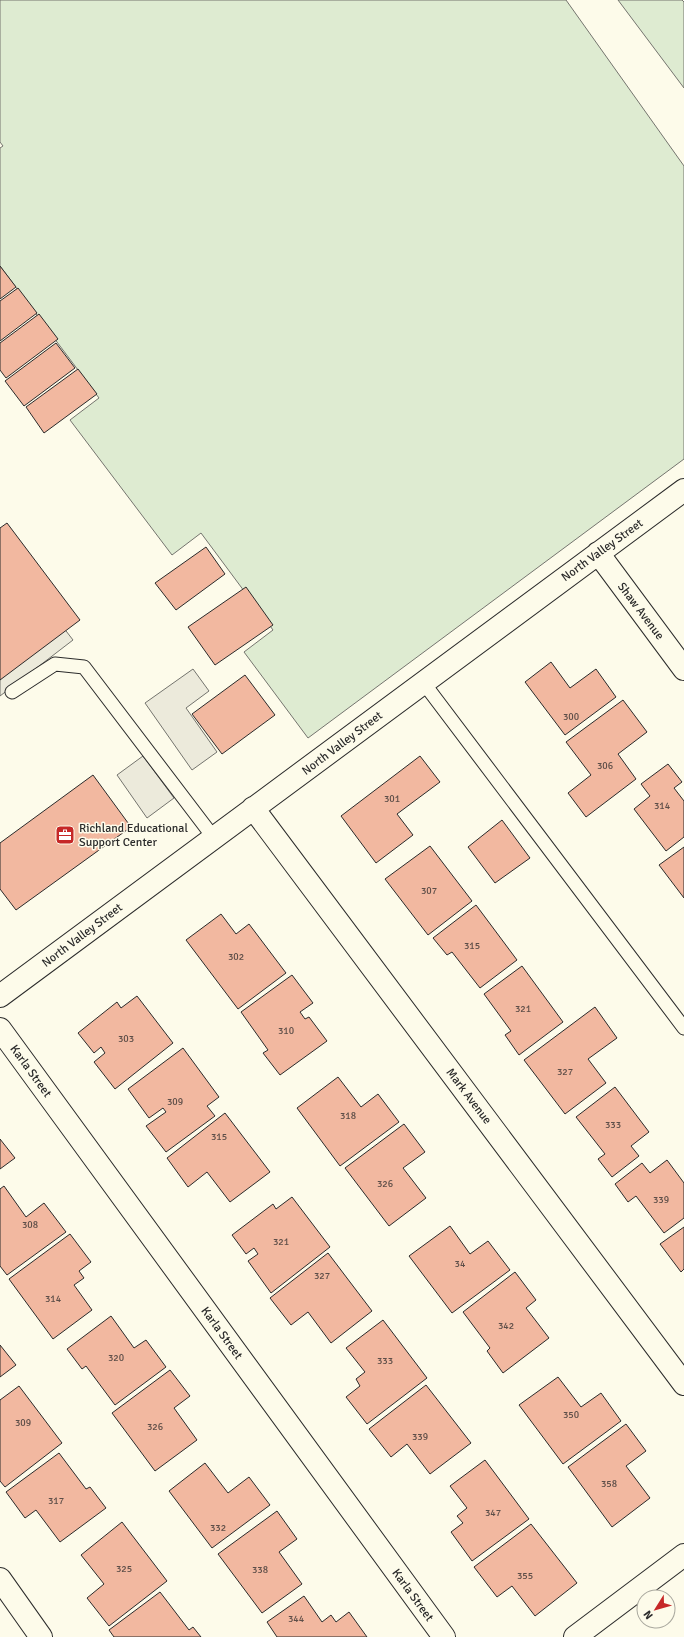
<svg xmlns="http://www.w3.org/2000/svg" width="684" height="1637" viewBox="0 0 684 1637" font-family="Signika,sans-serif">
<rect width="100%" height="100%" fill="#fdfbea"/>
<path fill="#deebd1" stroke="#74746e" d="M0,0H566L684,166V459L308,738L244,652L273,630L201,533L172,555L70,420L99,398L0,266V148L3,146L0,142Z
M618,0H682L684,2V88Z"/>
<path fill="#eceadb" stroke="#74746e" d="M63,627L73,640L0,696V674Z
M193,669L209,691L186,708L217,752L192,770L145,703Z
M143,756L174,798L147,818L117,775Z"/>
<path fill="#f2b8a0" stroke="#2b2b2b" d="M0,266L16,287L0,299Z
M18,288L37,313L0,341V301Z
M39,314L58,339L6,378L0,370V343Z
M56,343L75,368L24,406L5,381Z
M78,369L97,394L44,433L26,407Z
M7,523L80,620L0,680V528Z
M206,547L225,574L176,610L155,583Z
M246,587L273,625L215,665L188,627Z
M551,662L570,688L596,669L616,697L565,735L525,682Z
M245,675L275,715L222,754L192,714Z
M623,700L647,732L618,754L636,779L586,817L568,793L591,775L566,742Z
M420,756L440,782L397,814L413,835L376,863L341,816Z
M668,764L682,782L674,788L684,801V837L666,851L634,809L650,796L641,784Z
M93,775L131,827L16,910L0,889V843Z
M502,820L530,858L495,883L468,847Z
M430,846L472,901L428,935L385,879Z
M684,847V898L659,865Z
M476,905L517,960L480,988L452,952L447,955L433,938Z
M221,914L236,934L249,924L286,973L238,1009L186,940Z
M522,966L563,1022L519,1055L505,1035L511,1031L484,994Z
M292,975L313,1003L300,1012L305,1019L309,1017L327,1041L280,1075L263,1053L268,1050L241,1012Z
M137,996L173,1043L115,1089L94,1062L105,1053L101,1047L94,1053L78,1033L117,1002L121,1008Z
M595,1007L617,1038L588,1059L606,1083L565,1114L524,1060Z
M183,1048L219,1097L207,1106L215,1116L166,1152L146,1126L166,1112L163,1108L149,1118L128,1089Z
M338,1077L361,1107L378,1094L399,1122L340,1166L297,1108Z
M615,1087L649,1132L631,1146L639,1156L612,1177L598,1159L605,1154L576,1117Z
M225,1113L270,1172L230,1202L207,1172L188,1187L167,1158Z
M404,1124L425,1152L403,1168L426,1198L389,1226L345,1168Z
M0,1139L15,1158L0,1169Z
M667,1160L684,1183V1218L664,1233L636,1196L628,1202L615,1184L642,1163L650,1173Z
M4,1186L26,1217L44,1203L66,1232L7,1275L0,1266V1189Z
M292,1197L330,1247L271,1293L248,1261L258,1254L254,1248L246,1254L232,1235L273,1204L276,1209Z
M450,1226L470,1254L488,1241L510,1270L452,1313L409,1256Z
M684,1227V1269L681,1272L660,1244Z
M70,1234L91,1262L79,1271L84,1278L74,1285L92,1310L53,1339L9,1279Z
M328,1253L372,1311L331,1343L308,1312L291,1325L270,1298Z
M515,1272L536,1300L526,1308L549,1338L503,1373L487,1351L490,1348L463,1312Z
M111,1316L134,1348L146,1340L166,1367L115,1405L86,1366L82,1369L67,1349Z
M383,1320L427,1378L367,1424L346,1397L360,1386L356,1379L365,1372L346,1348Z
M0,1345L16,1365L0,1377Z
M170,1370L190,1396L174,1408L197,1440L155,1471L112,1413Z
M558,1377L581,1407L601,1393L621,1421L563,1464L519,1405Z
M426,1385L471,1443L430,1474L407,1444L391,1457L369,1429Z
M19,1386L62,1443L5,1487L0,1481V1400Z
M626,1424L646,1451L626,1466L650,1498L612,1527L568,1467Z
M59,1453L86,1489L90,1487L106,1508L60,1542L36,1510L25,1518L6,1492Z
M485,1460L529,1519L472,1561L451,1532L463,1523L457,1516L467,1508L450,1486Z
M205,1463L228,1493L249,1477L270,1505L212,1548L169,1491Z
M277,1511L297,1539L279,1552L302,1584L262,1613L218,1554Z
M122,1522L167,1581L109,1626L87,1598L104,1584L81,1555Z
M531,1524L577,1583L535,1616L512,1586L497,1597L474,1567Z
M160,1592L189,1630L193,1627L201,1637H114L109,1630Z
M304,1596L322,1622L331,1615L336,1622L349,1612L367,1637H277L267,1622Z"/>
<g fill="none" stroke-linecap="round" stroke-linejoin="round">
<g stroke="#2b2b2b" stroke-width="15">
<path id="service" d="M423,682L684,1028
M12,692L55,664L84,667L214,838"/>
</g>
<g stroke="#2b2b2b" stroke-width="24">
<path id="minor" d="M598,553L684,669
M253,808L684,1384
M0,996L684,490
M0,1029L444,1637
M0,1579L41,1637
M575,1637L684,1555"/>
</g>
<use href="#service" stroke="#fdfbea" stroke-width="13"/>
<use href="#minor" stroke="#fdfbea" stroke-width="22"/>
</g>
<defs>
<g id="office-square" transform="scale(1)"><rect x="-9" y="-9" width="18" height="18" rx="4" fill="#c62828" stroke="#fdfbea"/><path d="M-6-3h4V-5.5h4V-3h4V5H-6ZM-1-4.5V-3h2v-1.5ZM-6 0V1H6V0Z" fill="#fff"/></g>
</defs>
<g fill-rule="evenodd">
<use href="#office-square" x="65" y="835"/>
</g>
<g text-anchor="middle" stroke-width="3" stroke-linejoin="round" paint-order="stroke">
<g font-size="10" fill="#5d4e48">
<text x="571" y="720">300</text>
<text x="605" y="769">306</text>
<text x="392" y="802">301</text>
<text x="662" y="809">314</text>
<text x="429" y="894">307</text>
<text x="472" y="949">315</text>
<text x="236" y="960">302</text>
<text x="523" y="1012">321</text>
<text x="286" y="1034">310</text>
<text x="126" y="1042">303</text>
<text x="565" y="1075">327</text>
<text x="175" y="1105">309</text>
<text x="348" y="1119">318</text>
<text x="613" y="1128">333</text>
<text x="219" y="1140">315</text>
<text x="385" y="1187">326</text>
<text x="661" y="1203">339</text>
<text x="30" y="1228">308</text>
<text x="281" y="1245">321</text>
<text x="460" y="1267">34</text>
<text x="322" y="1279">327</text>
<text x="53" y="1302">314</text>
<text x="506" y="1329">342</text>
<text x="116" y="1361">320</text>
<text x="385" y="1364">333</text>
<text x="571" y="1418">350</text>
<text x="23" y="1426">309</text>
<text x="155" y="1430">326</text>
<text x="420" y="1440">339</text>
<text x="609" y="1487">358</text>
<text x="56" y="1504">317</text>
<text x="493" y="1516">347</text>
<text x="218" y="1531">332</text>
<text x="124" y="1572">325</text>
<text x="260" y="1573">338</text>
<text x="525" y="1579">355</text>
<text x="296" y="1622">344</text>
</g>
<g font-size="12" fill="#2b2b2b" stroke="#fdfbea">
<text transform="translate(602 550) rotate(-36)" y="4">North Valley Street</text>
<text transform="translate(641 611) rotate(53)" y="4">Shaw Avenue</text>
<text transform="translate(342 743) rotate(-37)" y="4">North Valley Street</text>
<text transform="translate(82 935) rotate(-37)" y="4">North Valley Street</text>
<text transform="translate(31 1071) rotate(54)" y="4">Karla Street</text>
<text transform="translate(469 1096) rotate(53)" y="4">Mark Avenue</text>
<text transform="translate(222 1333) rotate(54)" y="4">Karla Street</text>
<text transform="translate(413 1595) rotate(54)" y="4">Karla Street</text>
</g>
<g font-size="12" fill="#2b2b2b" stroke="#fdfbea" text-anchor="start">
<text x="79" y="832">Richland Educational<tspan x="79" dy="14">Support Center</tspan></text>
</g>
</g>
<g transform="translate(656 1609) rotate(233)"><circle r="19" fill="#fdfbea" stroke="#a9a89e"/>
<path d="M0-3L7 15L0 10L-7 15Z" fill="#c62828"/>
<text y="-6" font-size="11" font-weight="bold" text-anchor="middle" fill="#2b2b2b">N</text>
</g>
</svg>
